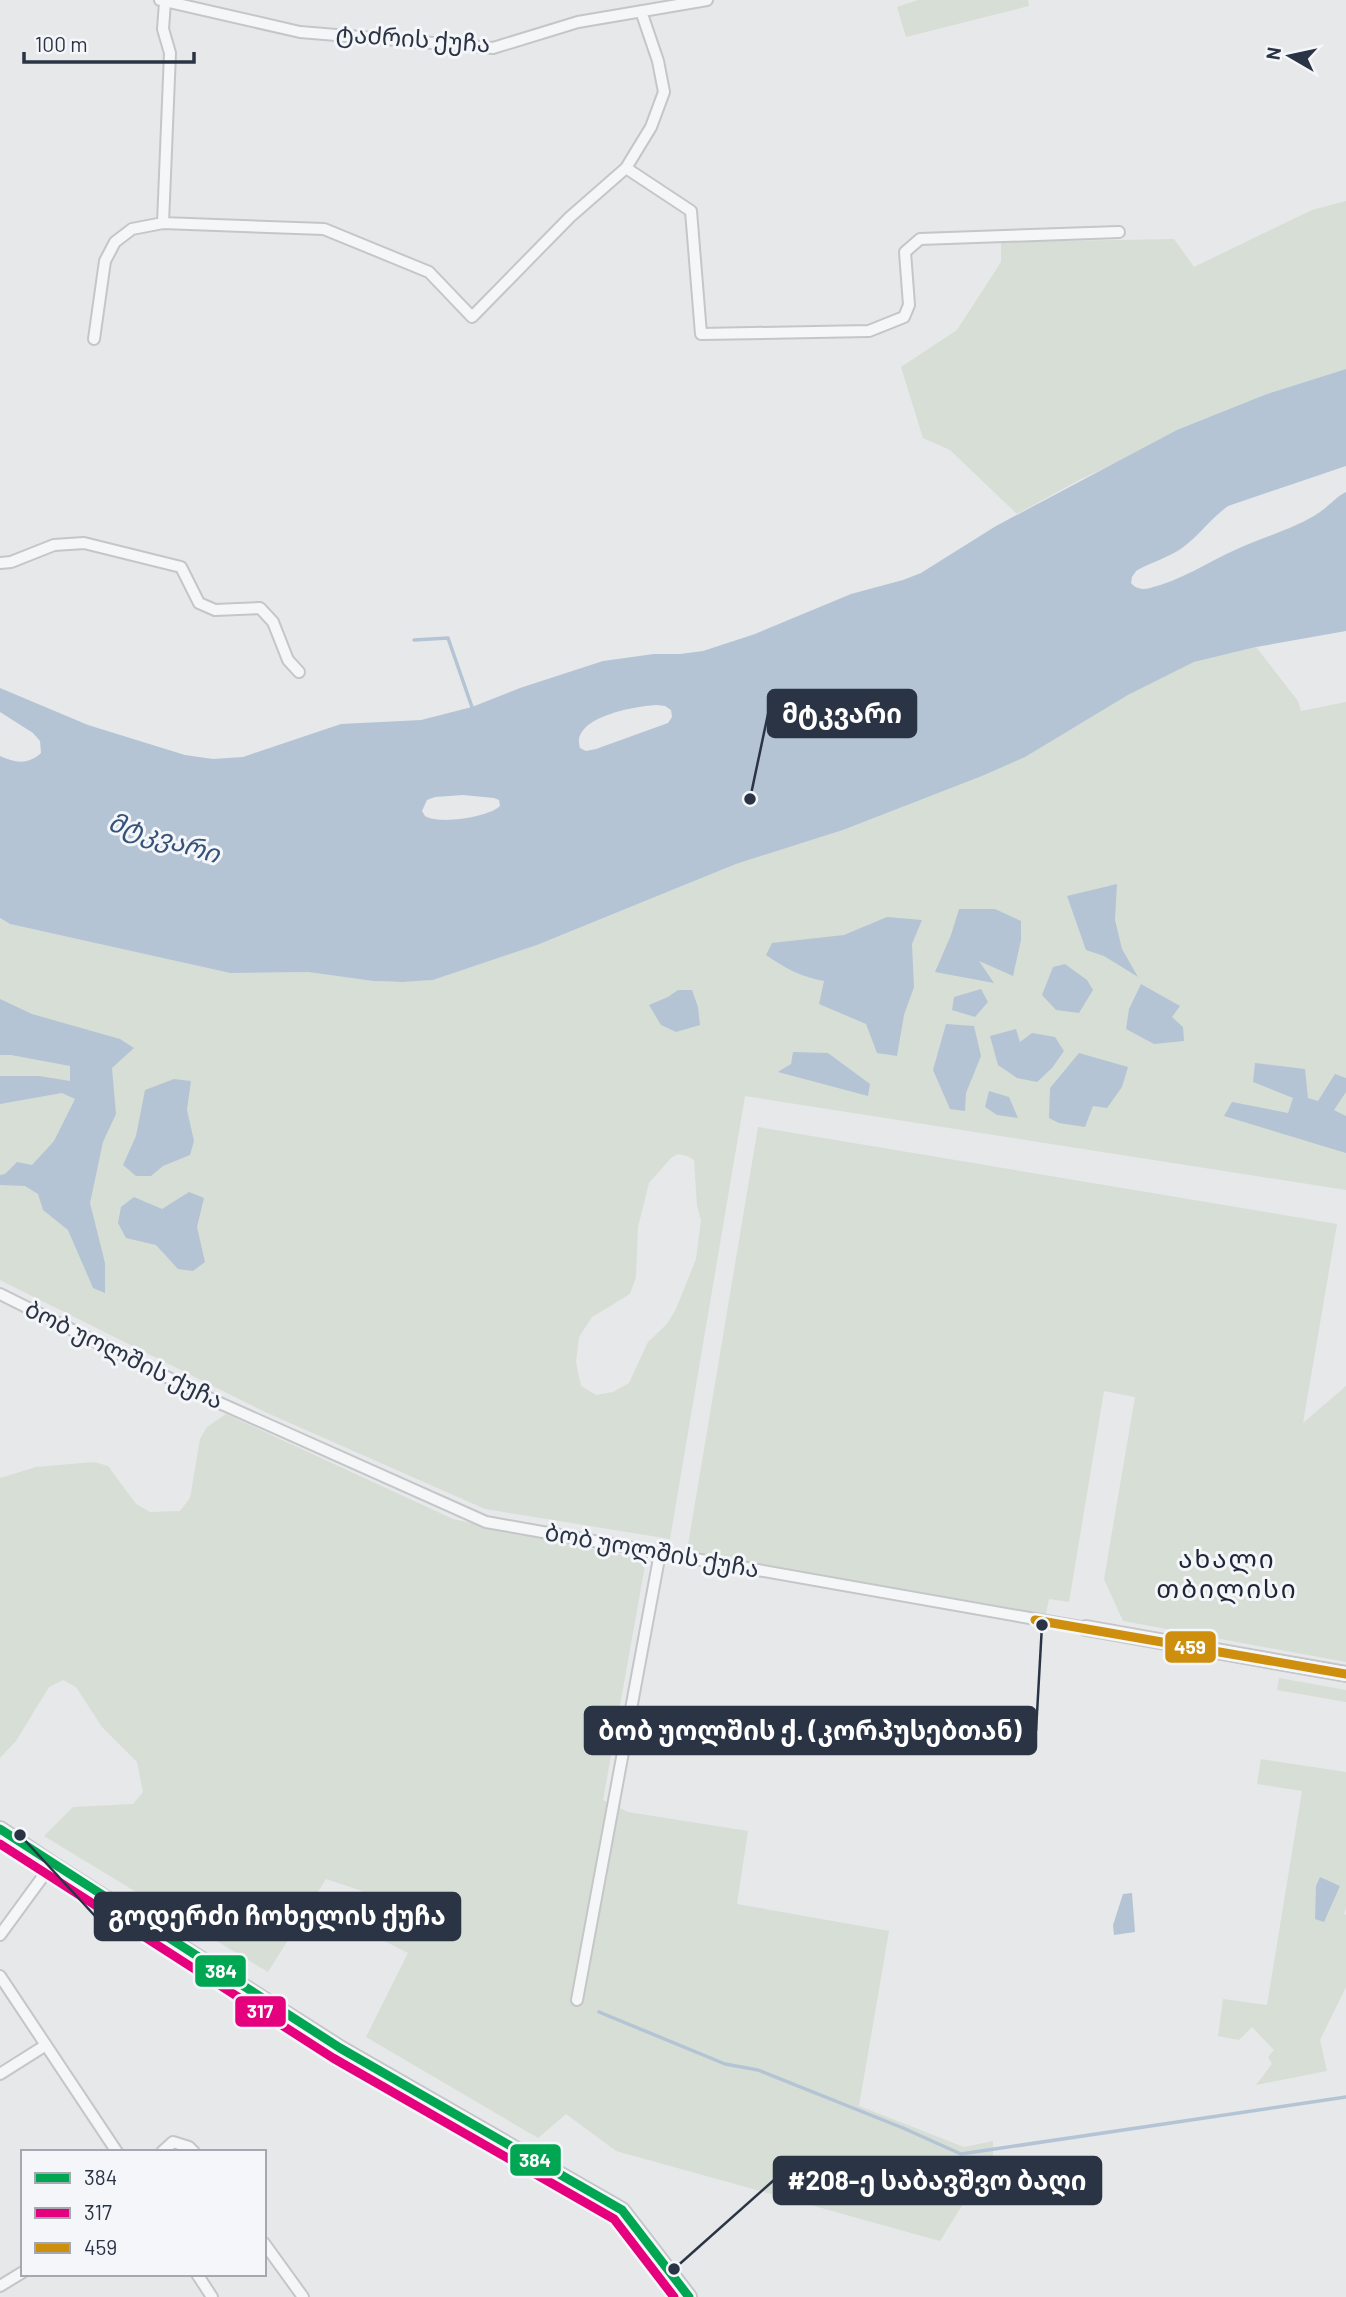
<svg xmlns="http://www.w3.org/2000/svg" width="1346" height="2297" viewBox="0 0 1346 2297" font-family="Barlow,'Noto Sans Georgian',sans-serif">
<rect width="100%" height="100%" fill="#e6e8ea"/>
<path fill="#d6ded6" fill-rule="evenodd" d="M918,0H1028L1029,6L906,37L897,7Z
M1346,201V369L1267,394L1081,479L1017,514L950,450L923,438L901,367L957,330L1001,262V242L1174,239L1194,267L1312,210Z
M1256,647L1298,701L1301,711L1346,702V1190L745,1096L670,1539L485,1509L265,1412L0,1280V918L10,924L230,973L308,972L373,981L403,982L433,980L537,945L736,864L843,830L982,776L1073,728L1128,695L1194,662ZM678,1154L687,1156L694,1160L697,1206L701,1220L696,1259L676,1309L667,1324L648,1342L629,1383L613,1392L596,1395L581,1386L576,1362L579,1337L592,1317L630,1294L636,1277L638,1227L649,1183L671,1158Z
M758,1127L1337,1224L1303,1423L1346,1386V1662L1123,1621L1104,1579L1135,1397L1104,1391L1069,1602L1049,1599L1046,1614L687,1551Z
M226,1414L453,1519L646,1560L603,1800L628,1812L748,1831L737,1904L889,1931L859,2106L964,2147L993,2141V2156L940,2241L616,2151L566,2114L538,2138L366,2037L408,1953L349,1923L362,1891L326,1879L268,1972L44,1836L73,1807L133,1804L143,1792L137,1762L102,1727L76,1687L63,1680L49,1687L16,1741L0,1758V1478L36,1467L94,1462L108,1466L136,1504L150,1512L180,1511L190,1498L200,1439L207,1427Z
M1279,1678L1346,1690V1702L1277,1690Z
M1261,1759L1346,1772V1908L1344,1914L1346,1915V1987L1320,2040L1327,2071L1256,2085L1272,2064L1268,2057L1274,2050L1252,2027L1239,2040L1218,2036L1223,1999L1267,2005L1302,1791L1257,1784Z"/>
<path fill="#b4c4d5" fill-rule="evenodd" d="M1346,369V466L1228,506C1210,519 1199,536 1182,548C1168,558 1151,562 1136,571L1132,577L1131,583C1136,589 1142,590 1150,588C1180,581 1208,562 1235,550C1262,537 1295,529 1320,512C1329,506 1336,497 1346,492V631L1256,647L1194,662L1128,695L1025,757L982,776L843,830L736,864L537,945L433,980L403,982L373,981L308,972L230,973L10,924L0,918V756C15,763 28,765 41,753L40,741L33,733L0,712V688L88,725L185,755L213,759L243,757L341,724L421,720L472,707L520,688L603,661L654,654H680L703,651L755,634L851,594L903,580L921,573L996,526L1177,430L1267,394ZM657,705L665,706L671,710L672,717L668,723L596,749L586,751L580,748C570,717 636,706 657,705ZM463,795L494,798L499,800L500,806C489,817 439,825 425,816L422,811L427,800L435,797Z
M1117,884L1115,920L1122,949L1138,977L1104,956L1086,950L1067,896Z
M959,909H995L1021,921V940L1013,976L979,961L994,983L935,972L951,935Z
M887,917L922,920L912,944L914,987L904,1015L897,1056L877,1053L866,1024L819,1004L824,981C801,977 785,968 766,955L772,943L844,935Z
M1065,964L1087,980L1093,990L1079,1013L1056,1010L1042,995L1053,967Z
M1141,984L1180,1006L1172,1017L1183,1027L1184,1041L1154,1044L1126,1029L1129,1009Z
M981,989L988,1002L975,1017L952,1010L954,997Z
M678,990H692L698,1007L700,1025L676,1032L661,1025L649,1005L668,997Z
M0,999L32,1014L120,1039L134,1048L112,1068L116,1114L103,1142L90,1203L105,1263V1293L93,1288L68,1230L43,1210L38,1194L25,1186L0,1185V1175L5,1174L17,1162L32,1165L54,1141L75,1099L62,1093L0,1104V1076H39L70,1081V1066L11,1055H0Z
M946,1024L974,1026L981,1056L966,1093L965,1111L950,1109L933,1070Z
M1016,1029L1020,1042L1032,1033L1055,1037L1064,1051L1052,1068L1037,1082L1017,1078L998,1065L990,1036Z
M793,1052L828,1053L870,1084L868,1096L778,1072L791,1064Z
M1079,1053L1128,1067L1122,1087L1107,1108L1093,1106L1085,1127L1059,1123L1049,1118L1050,1088Z
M1255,1063L1305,1069L1308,1098L1318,1101L1335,1074L1346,1078V1092L1334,1110L1346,1116V1153L1224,1116L1232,1102L1288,1113L1293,1098L1253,1082Z
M174,1079L191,1081L187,1110L194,1141L190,1155L163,1166L151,1176H136L123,1165L136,1136L145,1090Z
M989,1091L1009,1097L1018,1118L997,1115L985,1107Z
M189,1192L204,1198L197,1227L205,1262L193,1271L178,1269L156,1245L126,1238L118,1223L121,1207L134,1197L162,1209Z
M1320,1877L1340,1886L1324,1922L1315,1919L1316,1886Z
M1132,1893L1135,1932L1114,1935L1113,1925L1123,1894Z"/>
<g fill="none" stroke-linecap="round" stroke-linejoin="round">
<path stroke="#b4c4d5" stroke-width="3.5" d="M414,640L448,638L473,710
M599,2012L725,2064L758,2070L903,2128L961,2154L1346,2097"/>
<g stroke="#c4c6c8" stroke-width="14">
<path id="minor" d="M160,0L300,32L493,48L578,22L707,0
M626,168L691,211L701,334L869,331L904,317L909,305L905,252L920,239L1119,232
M163,223L170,53L163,29L165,2
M94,339L105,261L115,242L132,229L163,223L324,229L429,272L472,317L570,217L626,168L651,127L664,92L658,61L641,11
M0,563L11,562L54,545L84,543L181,567L199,603L215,610L260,608L273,622L288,660L299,672
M0,1294L213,1400L486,1522L1086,1628
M0,1935L52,1864
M0,1976L117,2152
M577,2000L660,1553
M0,2074L46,2045
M162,2152L173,2142L189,2147L194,2152
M264,2243L303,2297
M197,2274L212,2297
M0,2286L23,2272"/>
</g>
<g stroke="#c4c6c8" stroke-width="18">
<path id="tertiary" d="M1086,1628L1346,1674
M0,1829L52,1864L340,2048L622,2210L689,2297"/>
</g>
<use href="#minor" stroke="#f5f6f7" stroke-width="10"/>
<use href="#tertiary" stroke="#f5f6f7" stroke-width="14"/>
<g stroke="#f4f6f9" stroke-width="14">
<path id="bus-1" d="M0,1829L340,2048L622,2210L689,2297"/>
</g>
<g stroke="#f4f6f9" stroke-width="14">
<path id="bus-2" d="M0,1844L333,2058L614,2219L674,2297"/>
</g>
<g stroke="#f4f6f9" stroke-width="14">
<path id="bus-3" d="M1035,1620L1346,1674"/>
</g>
<use href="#bus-1" stroke="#00a651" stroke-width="9"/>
<use href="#bus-2" stroke="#e5007d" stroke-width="9"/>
<use href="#bus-3" stroke="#ce8f0e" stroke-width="9"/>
</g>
<g text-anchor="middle" stroke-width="6" stroke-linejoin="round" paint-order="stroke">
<g font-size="24" fill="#2b3445" stroke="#f4f6f9">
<text transform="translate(413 39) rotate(4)" y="8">ტაძრის ქუჩა</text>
<text transform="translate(124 1355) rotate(26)" y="8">ბობ უოლშის ქუჩა</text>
<text transform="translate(652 1551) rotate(10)" y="8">ბობ უოლშის ქუჩა</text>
</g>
<g font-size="26" font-style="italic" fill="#34527a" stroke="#f4f6f9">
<text transform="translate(164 838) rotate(17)" y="9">მტკვარი</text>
</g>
<g font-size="26" letter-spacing="2" fill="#1d2536" stroke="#f4f6f9">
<text x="1227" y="1568">ახალი<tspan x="1227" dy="30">თბილისი</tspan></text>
</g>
</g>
<path fill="none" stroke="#2b3445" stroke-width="2.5" d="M750 799L768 714M1042 1625L1036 1731M20 1835L95 1916M674 2269L774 2180"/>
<g fill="#2b3445" stroke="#f4f6f9" stroke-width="2.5">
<circle cx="750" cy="799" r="7"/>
<circle cx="1042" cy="1625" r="7"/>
<circle cx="20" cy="1835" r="7"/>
<circle cx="674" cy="2269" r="7"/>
</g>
<g fill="#2b3445" stroke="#2b3445" stroke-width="2.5">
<rect x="768" y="690" width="148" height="47" rx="7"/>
<rect x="585" y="1707" width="451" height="47" rx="7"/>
<rect x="95" y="1893" width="365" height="47" rx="7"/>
<rect x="774" y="2157" width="327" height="47" rx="7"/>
</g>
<g font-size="26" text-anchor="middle" font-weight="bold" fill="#fff">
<text x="842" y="723">მტკვარი</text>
<text x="810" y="1740">ბობ უოლშის ქ. (კორპუსებთან)</text>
<text x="277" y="1925">გოდერძი ჩოხელის ქუჩა</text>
<text x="937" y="2190">#208-ე საბავშვო ბაღი</text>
</g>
<g stroke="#f4f6f9" stroke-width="2.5">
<rect x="1164" y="1630" width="53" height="34" rx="7" fill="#ce8f0e"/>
<rect x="194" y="1954" width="53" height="34" rx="7" fill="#00a651"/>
<rect x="234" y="1995" width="53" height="33" rx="7" fill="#e5007d"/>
<rect x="509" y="2143" width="53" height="34" rx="7" fill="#00a651"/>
</g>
<g font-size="19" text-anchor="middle" font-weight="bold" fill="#fff">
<text x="1190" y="1654">459</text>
<text x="221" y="1978">384</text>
<text x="260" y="2018">317</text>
<text x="535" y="2167">384</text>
</g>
<rect x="21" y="2150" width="245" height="126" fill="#f4f6f9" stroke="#a4a8b1" stroke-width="2"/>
<rect x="35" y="2173" width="35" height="10" fill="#00a651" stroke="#a4a8b1" stroke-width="2"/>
<text x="84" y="2185" font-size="21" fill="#2b3445">384</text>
<rect x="35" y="2208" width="35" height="10" fill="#e5007d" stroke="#a4a8b1" stroke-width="2"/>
<text x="84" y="2220" font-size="21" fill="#2b3445">317</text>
<rect x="35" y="2243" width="35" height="10" fill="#ce8f0e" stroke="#a4a8b1" stroke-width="2"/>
<text x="84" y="2255" font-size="21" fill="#2b3445">459</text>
<g transform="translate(1290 56) rotate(279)" stroke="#f4f6f9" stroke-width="5" paint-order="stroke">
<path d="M0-5L12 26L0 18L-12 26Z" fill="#2b3445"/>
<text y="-10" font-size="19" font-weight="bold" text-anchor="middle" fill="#2b3445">N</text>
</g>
<path d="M24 52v10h170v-10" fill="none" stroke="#2b3445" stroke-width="3.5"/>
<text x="35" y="52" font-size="21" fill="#2b3445" stroke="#f4f6f9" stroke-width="5" paint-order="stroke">100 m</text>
</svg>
